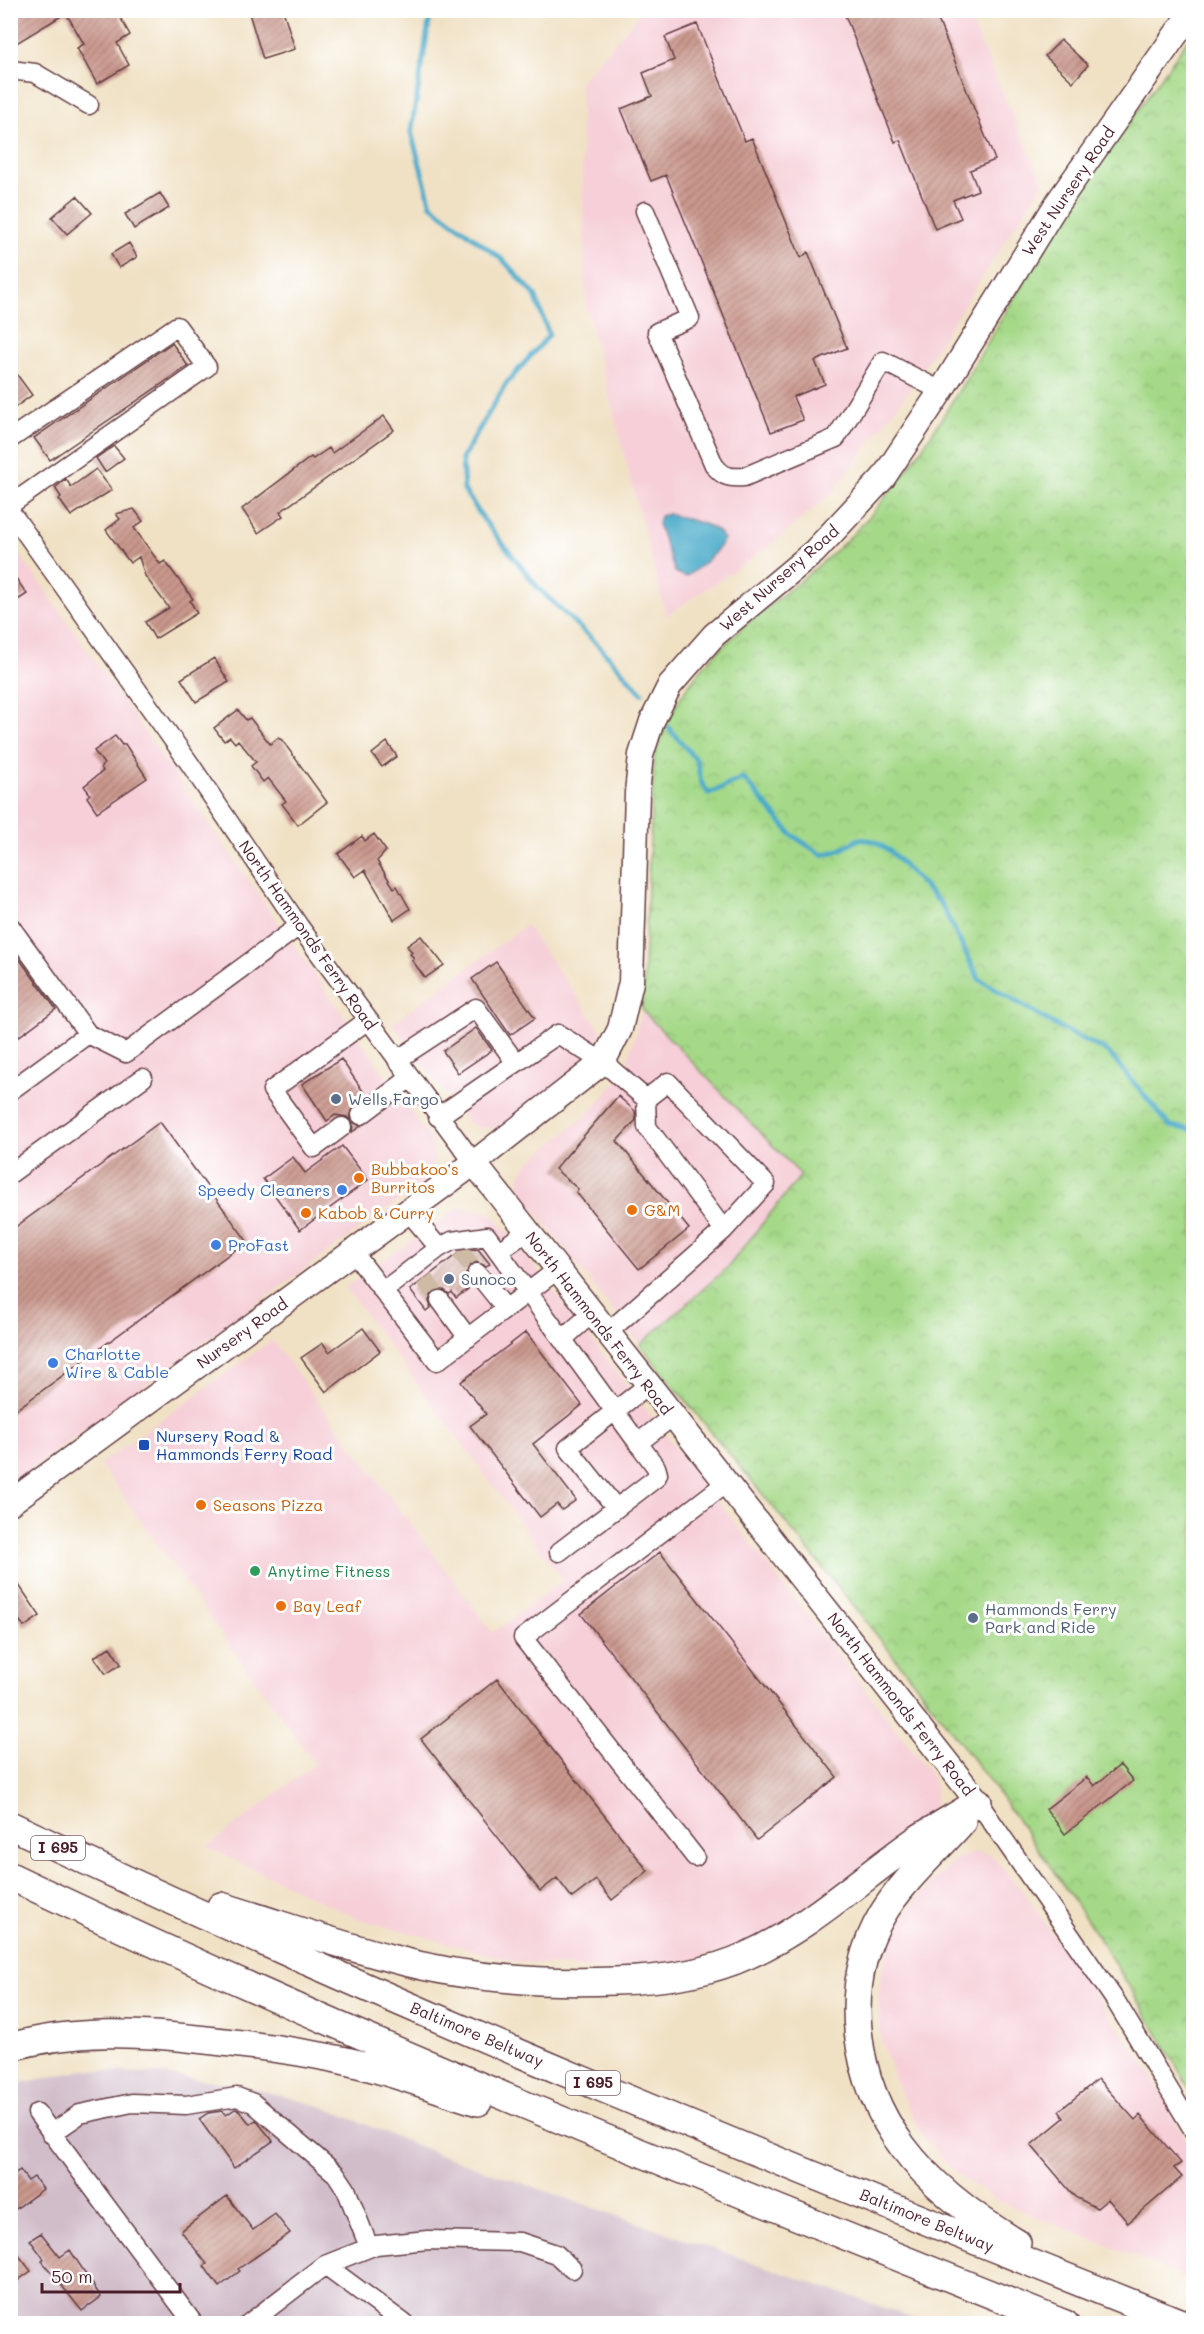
<svg xmlns="http://www.w3.org/2000/svg" width="1204" height="2334" viewBox="0 0 1204 2334" font-family="Mali,sans-serif">
<defs>
<pattern id="park-crowns" width="20" height="18" patternUnits="userSpaceOnUse" patternTransform="scale(1.5)"><rect width="20" height="18" fill="#a5d988"/><path d="M2 6a3 3 0 1 1 6 0M12 15a3 3 0 1 1 6 0" fill="none" stroke="#90ba76"/></pattern>
<pattern id="building-hatch" width="6" height="6" patternUnits="userSpaceOnUse" patternTransform="scale(1.5)"><rect width="6" height="6" fill="#ca988d"/><path d="M-1 1l2-2M0 6l6-6M5 7l2-2" fill="none" stroke="#a67b73"/></pattern>
</defs>
<rect width="100%" height="100%" fill="#fff"/>
<filter id="ink" filterUnits="userSpaceOnUse"><feTurbulence type="fractalNoise" baseFrequency=".0167" numOctaves="2"/><feDisplacementMap in="SourceGraphic" scale="12" xChannelSelector="R" yChannelSelector="G"/><feConvolveMatrix kernelMatrix="1 2 1 2 8 2 1 2 1" color-interpolation-filters="sRGB"/></filter>
<filter id="wash" filterUnits="userSpaceOnUse"><feTurbulence type="fractalNoise" baseFrequency=".008" numOctaves="4" result="noise"/><feDisplacementMap in="SourceGraphic" scale="24" xChannelSelector="R" yChannelSelector="G"/><feGaussianBlur stdDeviation="1.35" result="paint"/><feColorMatrix in="noise" values="0 0 0 0 0 0 0 0 0 0 0 0 0 0 0 0 0 1.4 0 .05"/><feComposite in="paint" operator="in"/></filter>
<g filter="url(#wash)">
<rect width="100%" height="100%" fill="#f0e1c4"/>
<path fill="#f6cfd8" d="M642,11H966L1043,183L905,396L832,493L766,549L666,616L586,306L580,82Z
M10,540L432,1142L434,1161L431,1172L422,1183L11,1484Z
M526,925L602,1032L575,1072L502,1128H478L469,1123L392,1024Z
M642,1010L801,1175L728,1267L640,1345L521,1193L519,1186L520,1175L527,1164L588,1114L624,1073Z
M460,1207L487,1212L497,1219L928,1770L935,1786V1805L924,1822L763,1937L676,1966L612,1971L513,1961L356,1918L207,1847L315,1764L100,1464L272,1340L493,1633L563,1580L345,1287Z
M974,1853L990,1854L1021,1889L1149,2071L1193,2152V2280L1000,2202L956,2174L922,2135L899,2090L881,2040L878,1999L882,1971L892,1938L911,1906L936,1878L957,1859Z"/>
<path fill="#d1bdca" d="M85,2070L159,2074L241,2085L323,2107L438,2154L928,2323L11,2324V2085Z"/>
<path fill="url(#park-crowns)" stroke="#787c5a" stroke-width="1.5" d="M1193,32V2096C1046,1825 834,1583 640,1345L728,1267L801,1175L642,1010L654,758C685,648 776,611 851,536C925,462 980,352 1035,263C1084,183 1140,108 1193,32Z"/>
<path fill="#4aaac9" stroke="#4a647a" stroke-width="1.5" d="M669,514C687,521 713,521 724,539C715,556 701,567 685,577L675,572L658,524L660,516Z"/>
<g fill="none" stroke-linecap="round" stroke-linejoin="round">
<path stroke="#4aaac9" stroke-width="5" d="M431,10L411,132L431,205L504,261L535,295L549,335L506,384L462,458L464,490L484,520L539,589L598,645L642,693
M669,728L697,761L701,782L709,794L743,778L792,835L822,855L840,850L859,839L874,841L890,851L941,904L979,979L1055,1025L1108,1052L1170,1126L1194,1130"/>
</g>
<g id="blocks">
<path fill="url(#building-hatch)" d="M23,10H116L130,35L117,43L129,65L97,84L77,48L84,44L66,13L10,47V18Z
M248,10H283L295,49L263,59Z
M843,10H934L995,160L970,170L978,190L953,200L961,218L935,229L900,140L895,142Z
M697,24L745,141L752,138L801,258L808,252L847,348L815,361L825,384L793,397L803,420L771,432L666,175L651,181L621,109L652,96L643,73L674,60L665,37Z
M1061,40L1088,65L1073,82L1045,56Z
M160,193L169,208L134,229L125,214Z
M77,196L92,213L67,234L52,217Z
M129,243L137,257L119,268L111,254Z
M172,343L188,366L50,460L34,438Z
M10,365L32,395L10,411Z
M384,416L394,430L280,512L283,516L258,533L242,509L311,457L313,459L329,448L332,453Z
M114,446L124,458L105,472L96,458Z
M96,469L112,490L71,516L59,499L61,497L55,488L66,479L71,487Z
M134,509L143,521L134,528L160,564L165,561L193,599L190,601L197,613L155,639L145,622L169,608L145,576L139,557L130,563L106,530L120,519L116,514Z
M10,570L27,594L10,605Z
M214,658L229,682L196,702L181,679Z
M238,710L246,720L250,718L270,744L278,738L282,740L327,802L298,825L282,804L286,801L268,778L263,782L251,766L256,762L238,740L235,743L230,737L224,741L214,728Z
M115,736L122,745L125,744L147,778L97,812L87,797L90,794L84,786L103,771L101,767L104,764L94,751Z
M387,742L397,756L382,767L372,754Z
M374,834L386,851L377,861L394,888L397,886L410,909L394,920L365,870L355,877L338,854L362,836L365,841Z
M421,936L444,965L425,978L412,960L414,958L410,954L412,952L407,946Z
M10,946L56,1009L10,1043Z
M496,962L535,1018L510,1035L472,979Z
M476,1028L492,1050L458,1073L443,1051Z
M341,1059L365,1094L353,1103L355,1105L350,1117L352,1122L361,1126L352,1132L353,1125L347,1117L335,1115L327,1121L302,1084Z
M618,1096L635,1111L636,1120L617,1141L689,1229L639,1269L576,1192L578,1189L555,1169Z
M160,1122L247,1241L10,1414V1231Z
M342,1146L368,1180L300,1230L263,1179L293,1157L305,1173Z
M478,1249L490,1264L486,1266L476,1262L470,1265L466,1274L468,1280L464,1283L468,1289L456,1298L452,1292L449,1294L444,1290L433,1291L429,1301L431,1307L426,1311L410,1290L461,1251Z
M363,1328L380,1351L326,1392L301,1358L323,1343L329,1352Z
M526,1332L582,1405L533,1444L576,1500L562,1510L557,1504L540,1517L470,1426L486,1414L461,1382Z
M660,1552L837,1777L757,1840L581,1614Z
M10,1572L40,1616L24,1627L10,1607Z
M110,1647L121,1664L106,1674L94,1657Z
M497,1679L648,1871L612,1900L596,1880L572,1898L557,1878L540,1891L421,1739Z
M1120,1765L1133,1781L1065,1834L1046,1809L1087,1777L1094,1786Z
M1098,2079L1135,2120L1140,2115L1181,2163L1174,2168L1182,2177L1128,2223L1108,2199L1097,2208L1075,2197L1031,2145L1064,2118L1059,2111Z
M235,2109L239,2110L250,2124L256,2120L273,2141L234,2168L199,2119L208,2113L222,2111L226,2115Z
M20,2170L28,2181L34,2177L43,2189L10,2213V2177Z
M227,2196L253,2230L275,2214L290,2233L238,2269L240,2271L219,2287L204,2266L207,2264L181,2231Z
M41,2233L60,2257L70,2250L101,2297L82,2311L42,2261L44,2259L30,2240Z
M10,2244L31,2271L10,2286Z"/>
</g>
</g>
<g filter="url(#ink)">
<use href="#blocks" fill-opacity="0" stroke="#633c42" stroke-width="1.5"/>
<g fill="none" stroke-linecap="round" stroke-linejoin="round">
<path stroke="#cfbaa5" stroke-width="18" stroke-dasharray="18 9" stroke-linecap="butt" d="M460,1251L477,1273
M424,1279L440,1300"/>
<g stroke="#633c42" stroke-width="21">
<path id="minor" d="M10,70L35,73L89,105
M645,211L690,318L657,332L714,465C723,477 729,478 744,477L836,438L883,361L941,391
M10,439L177,326L207,367L10,505
M10,511L190,764L299,926L474,1163
M10,926L88,1034L126,1053L299,926
M397,1060L476,1008L516,1063
M10,1091L88,1034
M646,1099L647,1127L724,1230
M361,1115L410,1078
M438,1117L558,1034L603,1062L646,1099L668,1082L766,1184L724,1230L607,1333
M342,1127L314,1148L272,1090L368,1020
M10,1174L143,1078
M408,1211L439,1248
M499,1251L526,1232
M353,1252L437,1361L557,1270
M477,1273L506,1309
M383,1291L439,1248L452,1241L487,1236L638,1443
M440,1300L468,1338
M562,1340L591,1314
M616,1508L568,1448L648,1385
M559,1552L656,1478L658,1474L656,1467L638,1443L673,1416
M978,1802L1115,2000L1194,2131
M695,1857L523,1638L726,1483
M37,2113L194,2324
M51,2134L80,2114L132,2103L186,2105L237,2097L253,2103L336,2174L346,2189L369,2247
M325,2265L405,2324
M248,2324L325,2265L376,2245L428,2240L520,2242L556,2254L572,2269"/>
</g>
<g stroke="#633c42" stroke-width="27">
<path id="major" d="M474,1163L978,1802
M10,1503L474,1163L603,1062L620,1029L631,982L637,793L641,755L652,721L670,685L714,635L814,552L883,478L941,391L1058,202L1193,10"/>
</g>
<g stroke="#633c42" stroke-width="30">
<path id="highway" d="M962,1822C936,1852 903,1880 882,1915C840,1987 854,2082 903,2147C932,2186 975,2218 1017,2243
M10,1825C394,2008 789,2167 1184,2324
M10,1876C355,2041 710,2182 1065,2324
M221,1906C277,1923 333,1943 390,1958C462,1978 540,1984 615,1981C659,1980 707,1974 748,1955C810,1927 860,1879 916,1840C936,1827 958,1815 978,1802
M10,2047C74,2029 141,2032 206,2040C253,2045 300,2051 346,2061C391,2071 434,2088 478,2102"/>
</g>
<use href="#minor" stroke="#fff" stroke-width="18"/>
<use href="#major" stroke="#fff" stroke-width="24"/>
<use href="#highway" stroke="#fff" stroke-width="27"/>
</g>
</g>
<g fill="#5c6f8a" stroke="#fff" stroke-width="2">
<circle cx="336" cy="1099" r="6"/>
<circle cx="449" cy="1279" r="6"/>
<circle cx="973" cy="1618" r="6"/>
</g>
<g fill="#e8710a" stroke="#fff" stroke-width="2">
<circle cx="359" cy="1178" r="6"/>
<circle cx="632" cy="1210" r="6"/>
<circle cx="306" cy="1213" r="6"/>
<circle cx="201" cy="1505" r="6"/>
<circle cx="281" cy="1606" r="6"/>
</g>
<g fill="#3f7fe0" stroke="#fff" stroke-width="2">
<circle cx="342" cy="1190" r="6"/>
<circle cx="216" cy="1245" r="6"/>
<circle cx="53" cy="1363" r="6"/>
</g>
<rect fill="#1a4fb4" stroke="#fff" stroke-width="2" x="138" y="1439" width="12" height="12" rx="3"/>
<circle fill="#2e9e5b" stroke="#fff" stroke-width="2" cx="255" cy="1571" r="6"/>
<g text-anchor="middle" stroke-width="6" stroke-linejoin="round" paint-order="stroke">
<g fill="#fff" stroke="#80626b" stroke-width="1.5">
<rect x="31" y="1836" width="54" height="24" rx="4.5"/>
<rect x="566" y="2071" width="54" height="24" rx="4.5"/>
</g>
<g font-size="15" font-weight="bold" fill="#4a1f2b">
<text x="58" y="1853">I 695</text>
<text x="593" y="2088">I 695</text>
</g>
<g font-size="16" fill="#4a1f2b" stroke="#fff">
<text transform="translate(1068 191) rotate(-56)" y="6">West Nursery Road</text>
<text transform="translate(779 578) rotate(-41)" y="6">West Nursery Road</text>
<text transform="translate(308 935) rotate(55)" y="6">North Hammonds Ferry Road</text>
<text transform="translate(599 1323) rotate(52)" y="6">North Hammonds Ferry Road</text>
<text transform="translate(242 1333) rotate(-36)" y="6">Nursery Road</text>
<text transform="translate(901 1704) rotate(52)" y="6">North Hammonds Ferry Road</text>
<text transform="translate(477 2034) rotate(23)" y="6">Baltimore Beltway</text>
<text transform="translate(927 2220) rotate(22)" y="6">Baltimore Beltway</text>
</g>
<g font-size="16" fill="#4e5e75" stroke="#fff" text-anchor="start">
<text x="348" y="1105">Wells Fargo</text>
<text x="461" y="1285">Sunoco</text>
<text x="985" y="1615">Hammonds Ferry<tspan x="985" dy="18">Park and Ride</tspan></text>
</g>
<g font-size="16" fill="#c56008" stroke="#fff" text-anchor="start">
<text x="371" y="1175">Bubbakoo's<tspan x="371" dy="18">Burritos</tspan></text>
<text x="644" y="1216">G&amp;M</text>
<text x="318" y="1219">Kabob &amp; Curry</text>
<text x="213" y="1511">Seasons Pizza</text>
<text x="293" y="1612">Bay Leaf</text>
</g>
<g font-size="16" fill="#366cbe" stroke="#fff" text-anchor="start">
<text x="330" y="1196" text-anchor="end">Speedy Cleaners</text>
<text x="228" y="1251">ProFast</text>
<text x="65" y="1360">Charlotte<tspan x="65" dy="18">Wire &amp; Cable</tspan></text>
</g>
<g font-size="16" fill="#164399" stroke="#fff" text-anchor="start">
<text x="156" y="1442">Nursery Road &amp;<tspan x="156" dy="18">Hammonds Ferry Road</tspan></text>
</g>
<g font-size="16" fill="#27864d" stroke="#fff" text-anchor="start">
<text x="267" y="1577">Anytime Fitness</text>
</g>
</g>
<rect width="1204" height="2334" fill="none" stroke="#fff" stroke-width="36"/>
<path d="M42 2283v9h138v-9" fill="none" stroke="#4a1f2b" stroke-width="3"/>
<text x="51" y="2283" font-size="18" fill="#4a1f2b" stroke="#ffffff" stroke-width="4.5" paint-order="stroke">50 m</text>
</svg>
